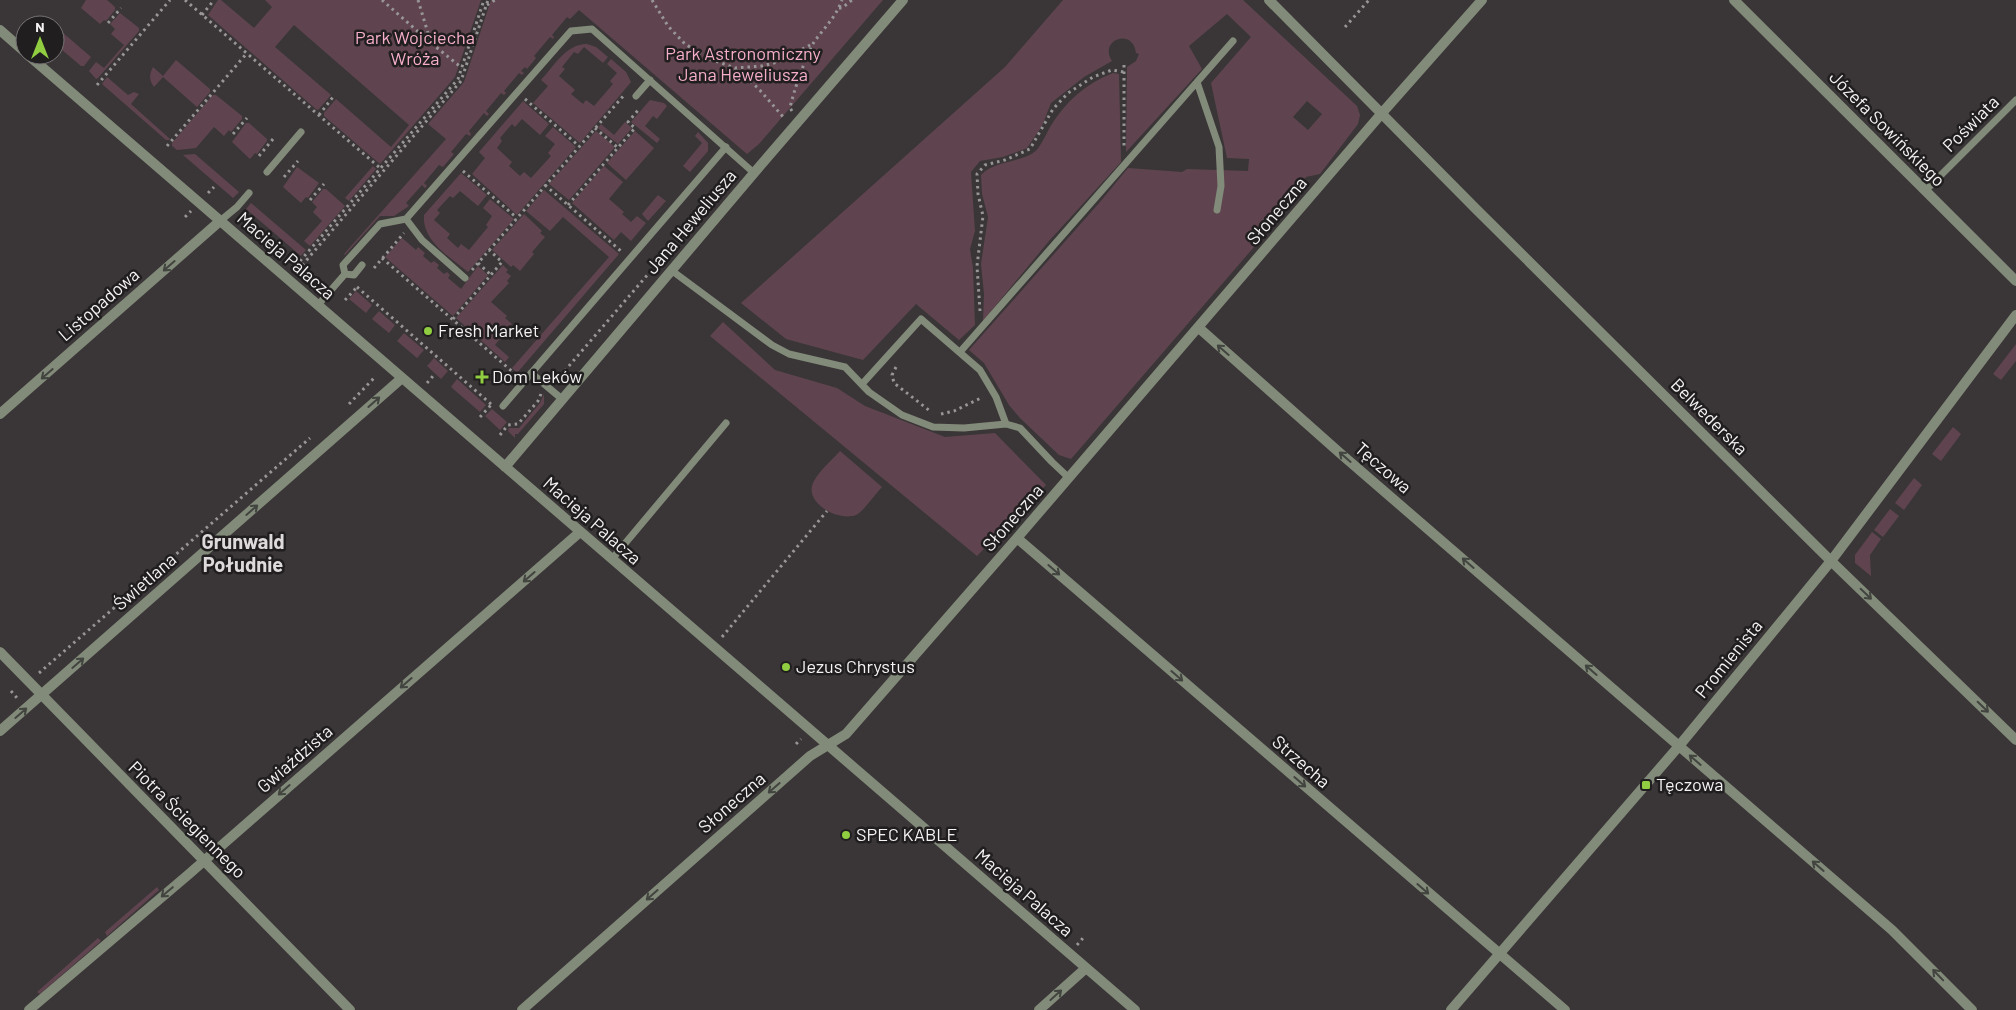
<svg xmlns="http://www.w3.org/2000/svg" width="2016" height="1010" viewBox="0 0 2016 1010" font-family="Barlow,sans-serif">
<rect width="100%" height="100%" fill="#3a3637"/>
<path fill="#5f444f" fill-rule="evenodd" d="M86,0H107L115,7V10L106,21L104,20L100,24L81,8Z
M218,0H221L254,28L272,7L265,0H481L455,77L380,164L324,116V113L336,99L391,147L409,125L294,25L275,47L331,95L319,109L317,110L208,15Z
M491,0H883L759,144L747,154L579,10L570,19L567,17L552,35L554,37L553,39L550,37L534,56L536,58L527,69L525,67L521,71L524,73L522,75L519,73L504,91L506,93L504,95L501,93L486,111L489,114L487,116L484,113L469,131L471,134L470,136L466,134L451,152L454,154L443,167L439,165L424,183L427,186L425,188L422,185L406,203L409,206L394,216H380L345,255L344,254L446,139L428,124L464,82Z
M1063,0H1243L1357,106L1360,115L1358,124L1320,174L1306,177L1300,184L1298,196L1071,459L1059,455L1020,418L1009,405L984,363L969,350L1100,202L1128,168L1182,172L1187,169L1248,171L1249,159L1227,158L1211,83L1251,37L1227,14L1189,46L1202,69L1126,152L1127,67L1136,61L1139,54L1136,53C1133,27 1098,40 1112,61L1084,77L1051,103L1042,126L1027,148L1003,157L980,161L971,172L975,231L970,249L973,268L975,325L959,340L916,304L863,360L786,339L741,303L1005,67ZM1307,101L1322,114L1308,130L1293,117Z
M120,13L139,28V31L98,78L96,79L89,71L96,62L104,68L124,45L111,34L115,29L110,24Z
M62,32L91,57L84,66H81L55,44V40Z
M587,44L596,47L608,57L603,63L584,47L578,54L574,52L562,67L565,69L559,76L575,90L571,94L583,104L586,100L594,106L613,84L610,81L617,73L607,64L611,59L626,72L631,82L580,143L533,103L548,86L541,80C554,66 566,44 587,44Z
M176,60L210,89V92L197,107L163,77L154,87C149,80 149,75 153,67L163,76Z
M1113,73L1119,74L1121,162L1049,241L983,321L984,294L981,264L988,217L982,194L981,175C994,161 1017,163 1033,153C1040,149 1046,134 1050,127C1065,102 1086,83 1113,73Z
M107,77L128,95L134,92L139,94L131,104L170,139L169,140H166L102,84Z
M213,95H216L242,116V119L231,132L229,130L224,136L214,127L196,148L177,150L172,146V143Z
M650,100L664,103L667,106L657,119L653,116L645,126L660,139L657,143L631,122Z
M523,101L549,124L540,135L522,119L515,127L512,124L500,138L502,141L497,148L512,162L509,166L520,176L524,172L531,178L551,156L548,153L555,144L545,136L553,127L576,147L517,215L472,174L485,158L479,152Z
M625,122L632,128L618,144L598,128L601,124L614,135Z
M246,123H249L267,139V141L257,154L255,153L250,159L232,142Z
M596,131L615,147L569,200L549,184Z
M635,131L654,148L626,180L607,163Z
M698,132L708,143V151L690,172L683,166L702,143L695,136Z
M195,154L239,192L233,198L183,155Z
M373,166L376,169L349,201L345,198Z
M604,166L623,182L609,199L624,212L622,214L631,222L637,216L646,223L631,241L621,232L614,240L572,203Z
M297,167L319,183L308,198L306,197L301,203L283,187Z
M461,173L487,195L478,206L460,191L453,198L450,196L437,210L440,213L434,220L450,234L447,238L458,248L461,244L469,250L488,227L486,225L492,216L483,208L490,199L514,219L468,272C450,257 422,241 424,215Z
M323,189H326L345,206L310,246L304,241L322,221L313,212L317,207L312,202Z
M544,190L619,254L517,373L512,368L609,257L563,217L550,231L526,211Z
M658,195L666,201L648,221L642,214Z
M251,203L306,250L301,256L246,209Z
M524,214L542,231L540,233L545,237L532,252L534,254L520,271L513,265L511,267L492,250Z
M402,238L416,250L418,247L425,253L423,256L431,263L434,261L439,265L437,268L444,274L447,272L450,275L448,278L461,289L478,266L488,275L453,316L385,257Z
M503,265L508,270L506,272L511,276L507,281L509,283L491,302L507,316L505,318L512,324L495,345L509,357L505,362L456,318Z
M356,291L372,305L366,313L349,299Z
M379,311L395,325L389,333L372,319Z
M723,322L775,370L837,388L865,406L945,437L995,433L1046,485L977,556L710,336Z
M404,333L424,350L417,358L397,341Z
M2016,344V361L2001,380L1993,374Z
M434,358L448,371L441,379L427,366Z
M457,379L486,405L480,412L451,387Z
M544,394V404L518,434H515V438L508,431L509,428H519L540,403Z
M492,409L507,422L500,430L485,416Z
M1953,427L1961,434L1941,461L1932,454Z
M840,451L882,487C876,493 863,512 856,515C838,522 802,502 814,481C820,470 832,460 840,451Z
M1914,478L1922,485L1904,510L1895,503Z
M1890,509L1899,516L1883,537L1874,530Z
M1872,532L1881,539L1870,555L1871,576L1855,563V555Z
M157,887L159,890L107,936L105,932Z
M98,938L101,941L40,994L37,992Z"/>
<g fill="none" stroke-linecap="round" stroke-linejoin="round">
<path stroke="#999697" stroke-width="3" stroke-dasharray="2.5 4" stroke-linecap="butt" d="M185,0L380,168
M382,0L431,43
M418,0L431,43L462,68
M652,0L668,26L685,44L710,59L735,68L762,66L778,62L814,43
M487,5L495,0
M839,8H842L852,0
M202,15L214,0
M108,23L121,8
M1345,27L1369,0
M1124,65V147
M735,69L758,88L785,119
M97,85L170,0
M525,99L579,146
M792,111L790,108C793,93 806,55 814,42C824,28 836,17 842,0
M319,115L333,97
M595,128L617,147
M233,134L247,118
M167,146L247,53
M259,156L273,139
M463,171L517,218
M284,177L298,161
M545,185L622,252
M208,193L214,187
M310,200L324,184
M568,205L635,128L628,122L640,108
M185,217L191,211
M382,258L515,374
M300,261L458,79L484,0
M478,263L491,275
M374,268L404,233
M298,270L461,81L488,0
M472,270L625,94
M357,287L492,405
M345,300L358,286
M980,311L977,266L983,216L978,194L977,174L985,165L1005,160L1030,149L1053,109L1068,93L1093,77L1112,70L1124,72
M453,319L502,262L489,250
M896,367L892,375L894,383L930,411
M554,378L562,374L668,251
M427,383L433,376
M349,404L375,377
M941,414L954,411L983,397
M480,417L491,405
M500,435L508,425L518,424L538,401L541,394
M722,637L827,511
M39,673L310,438
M11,691L17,698
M796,744L801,739
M1077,945L1083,938"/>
<path stroke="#828b7a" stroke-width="7" d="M1197,82L1219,147L1221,186L1217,210
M636,96L650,80
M267,172L301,132
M1925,191L2016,100
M220,221L237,207L249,193
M671,270L772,345L789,354L845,367L869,392L902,415L933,427L964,428L1006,424L1020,428L1052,462L1069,478
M345,274L343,265L380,224L406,219
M465,278L422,240L406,219L571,31L592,29L754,173
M318,305L345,274L354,275L362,265
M960,352L1233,41
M531,373L562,399
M863,383L921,319L980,370L996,397L1006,424
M503,406L726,147
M612,559L726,423"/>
<path stroke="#828b7a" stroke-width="10" d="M1269,0L1476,209L1831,561L2016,740
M1734,0L2016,281
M0,30L25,52
M28,55L1135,1010
M1199,328L1341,454L1892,930L1972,1010
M0,414L220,221
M505,467L754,173L903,0
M1017,538L1565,1010
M0,652L350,1010
M0,731L402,378
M29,1010L189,874L580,532
M522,1010L810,756L846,734L1017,538L1382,113L1482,0
M1039,1010L1086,968
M1451,1010L1679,746L1831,561L2016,315"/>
</g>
<defs><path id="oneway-shaft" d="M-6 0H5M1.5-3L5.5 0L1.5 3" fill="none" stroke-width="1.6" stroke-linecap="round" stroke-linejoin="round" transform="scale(1.25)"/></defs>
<g stroke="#42443f">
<use href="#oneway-shaft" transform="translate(169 266) rotate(139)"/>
<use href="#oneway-shaft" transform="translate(1223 350) rotate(-139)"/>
<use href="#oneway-shaft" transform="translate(47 374) rotate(139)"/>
<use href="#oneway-shaft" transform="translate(374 402) rotate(-41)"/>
<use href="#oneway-shaft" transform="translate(1345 457) rotate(-139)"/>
<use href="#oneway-shaft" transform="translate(252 510) rotate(-41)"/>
<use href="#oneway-shaft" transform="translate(1468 563) rotate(-139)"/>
<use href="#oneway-shaft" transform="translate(1054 570) rotate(41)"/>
<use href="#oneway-shaft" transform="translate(529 577) rotate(139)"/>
<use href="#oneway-shaft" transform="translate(1866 594) rotate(44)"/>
<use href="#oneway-shaft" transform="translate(78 663) rotate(-41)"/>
<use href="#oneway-shaft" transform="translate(1591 670) rotate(-139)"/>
<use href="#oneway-shaft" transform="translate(1177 676) rotate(41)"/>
<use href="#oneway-shaft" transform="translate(406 683) rotate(139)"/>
<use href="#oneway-shaft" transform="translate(1983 707) rotate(44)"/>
<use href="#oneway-shaft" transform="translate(21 713) rotate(-41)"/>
<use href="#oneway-shaft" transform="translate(1695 760) rotate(-139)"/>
<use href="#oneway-shaft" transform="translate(1300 782) rotate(41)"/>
<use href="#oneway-shaft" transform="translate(774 788) rotate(139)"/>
<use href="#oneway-shaft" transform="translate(284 790) rotate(139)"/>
<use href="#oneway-shaft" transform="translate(1818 866) rotate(-139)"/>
<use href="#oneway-shaft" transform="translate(1423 889) rotate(41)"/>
<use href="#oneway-shaft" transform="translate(167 892) rotate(140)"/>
<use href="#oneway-shaft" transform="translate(652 895) rotate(139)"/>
<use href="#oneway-shaft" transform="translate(1938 975) rotate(-134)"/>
<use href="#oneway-shaft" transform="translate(1056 995) rotate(-42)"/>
</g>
<g fill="#90cd40" stroke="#201e1f" stroke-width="2">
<circle cx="428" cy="331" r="5"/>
<path d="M479.5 369.5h5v5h5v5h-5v5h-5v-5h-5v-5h5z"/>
<circle cx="786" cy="667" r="5"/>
<rect x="1641" y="780" width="10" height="10" rx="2.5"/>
<circle cx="846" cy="835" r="5"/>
</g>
<g text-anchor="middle" stroke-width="5" stroke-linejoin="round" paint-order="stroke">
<g font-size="18" fill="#f6aeca" stroke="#201e1f">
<text x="415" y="44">Park Wojciecha<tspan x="415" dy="21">Wróża</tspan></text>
<text x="743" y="60">Park Astronomiczny<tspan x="743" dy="21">Jana Heweliusza</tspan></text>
</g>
<g font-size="18" fill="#f6f3f4" stroke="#201e1f">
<text transform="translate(1971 124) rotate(-45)" y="6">Poświata</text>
<text transform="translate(1887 129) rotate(45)" y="6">Józefa Sowińskiego</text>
<text transform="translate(1277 211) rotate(-50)" y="6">Słoneczna</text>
<text transform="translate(691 222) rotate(-50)" y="6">Jana Heweliusza</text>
<text transform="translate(286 256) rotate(41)" y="6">Macieja Palacza</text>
<text transform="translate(99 305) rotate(-41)" y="6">Listopadowa</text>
<text transform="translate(1709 417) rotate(45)" y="6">Belwederska</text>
<text transform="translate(1383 468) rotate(41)" y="6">Tęczowa</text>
<text transform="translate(1013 518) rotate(-49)" y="6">Słoneczna</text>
<text transform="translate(592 521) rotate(41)" y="6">Macieja Palacza</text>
<text transform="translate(145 582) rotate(-41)" y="6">Świetlana</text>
<text transform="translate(1729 659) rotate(-51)" y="6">Promienista</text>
<text transform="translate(295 759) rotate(-41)" y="6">Gwiaździsta</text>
<text transform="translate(1301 762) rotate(41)" y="6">Strzecha</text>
<text transform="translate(732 803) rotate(-41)" y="6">Słoneczna</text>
<text transform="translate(187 820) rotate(45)" y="6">Piotra Ściegiennego</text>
<text transform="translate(1024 893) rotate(41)" y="6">Macieja Palacza</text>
</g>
<g font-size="18" fill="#f6f3f4" stroke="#201e1f" text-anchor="start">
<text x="438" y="337">Fresh Market</text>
<text x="492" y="383">Dom Leków</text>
<text x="796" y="673">Jezus Chrystus</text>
<text x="1656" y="791">Tęczowa</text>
<text x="856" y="841">SPEC KABLE</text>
</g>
<g font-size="20" font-weight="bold" fill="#ded9da" stroke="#201e1f">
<text x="243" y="549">Grunwald<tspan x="243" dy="23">Południe</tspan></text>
</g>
</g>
<g transform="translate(40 40)"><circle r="24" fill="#201e1f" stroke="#767374"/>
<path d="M0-4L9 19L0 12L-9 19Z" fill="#90cd40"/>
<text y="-8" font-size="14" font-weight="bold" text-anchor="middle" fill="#f6f3f4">N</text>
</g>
</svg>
